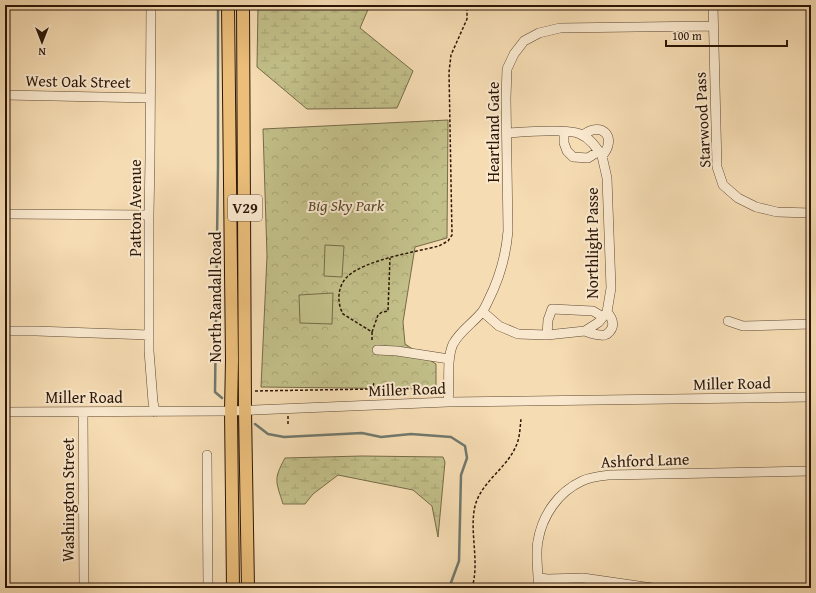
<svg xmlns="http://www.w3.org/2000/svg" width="816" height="593" viewBox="0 0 816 593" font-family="'Gentium Book Plus',serif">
<defs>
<pattern id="wetland-marsh" width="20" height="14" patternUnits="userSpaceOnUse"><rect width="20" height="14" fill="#c2bf89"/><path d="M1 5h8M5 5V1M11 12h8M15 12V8" fill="none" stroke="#a7a375"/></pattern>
<pattern id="park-crowns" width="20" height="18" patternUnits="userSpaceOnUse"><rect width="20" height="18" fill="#c2bf89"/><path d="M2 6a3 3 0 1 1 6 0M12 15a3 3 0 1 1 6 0" fill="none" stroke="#a7a375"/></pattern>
</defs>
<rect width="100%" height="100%" fill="#f6dcb3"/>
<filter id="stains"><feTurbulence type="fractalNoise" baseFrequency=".005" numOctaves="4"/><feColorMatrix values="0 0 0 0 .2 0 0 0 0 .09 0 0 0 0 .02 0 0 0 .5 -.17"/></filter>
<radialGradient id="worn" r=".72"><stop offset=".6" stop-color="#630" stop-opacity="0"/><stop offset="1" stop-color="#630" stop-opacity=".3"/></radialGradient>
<path fill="url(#wetland-marsh)" stroke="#776a48" d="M258,5H370L360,28L413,71L397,108L307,109L257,67Z
M362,456L443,457L445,462L438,537L432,506L413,490L338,475L313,494L305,504H283C276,481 273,480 285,458Z"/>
<path fill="url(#park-crowns)" stroke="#776a48" d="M448,120L447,238L415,247L403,322L405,344L436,364V389L261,387L267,256L263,129Z"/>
<path fill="#c2bf89" stroke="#776a48" d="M325,245L344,246L342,277L324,276Z
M333,293L332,324L300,323L299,295Z"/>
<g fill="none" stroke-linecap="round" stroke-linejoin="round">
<path stroke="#70786d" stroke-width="2.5" d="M218,5V166L215,392L222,398
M255,424L268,434L284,437L362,433L381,437L411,434L451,437L465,446L467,458L461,475L459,561L449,588"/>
<g stroke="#5e4831" stroke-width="10">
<path id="minor" d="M151,5L150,159L149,215V351L153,402L155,412
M713,5L717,167L723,185L738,198L756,207L777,212L811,213
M5,95L150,98
M564,132V143L567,151L573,157L588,158L599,151
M507,133C522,132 568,128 580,134C590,138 596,147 602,156
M5,214L149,215
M483,312L499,326L518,334L547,335L585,331L599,322L607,312L611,288L607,178L602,156C618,138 602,120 583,135
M728,321L743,326L811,324
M5,331H36L149,335
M585,331C590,333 595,335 601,335C604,336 604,335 607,334C616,327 613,319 607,312
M547,335L548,320L552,309L593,311L603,317
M377,350L397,351L449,359
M448,402C450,385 446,360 453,344C460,331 473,323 482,312C485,308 487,303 489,299C500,277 506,255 508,231L506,98L507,69L514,54L524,41L539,33L560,28L713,26
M5,412L231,411L448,402L811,397
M83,412L84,588
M207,455L208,588
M539,578L548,579L583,578L652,588
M538,588C539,574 535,555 538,541C542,516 558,492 582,481C590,477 600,476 609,475L811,471"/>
</g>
<g stroke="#2c1606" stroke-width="14">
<path id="major" d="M228,5L232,360L231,411L233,588
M243,5L245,410L248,588"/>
</g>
<path stroke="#2c1606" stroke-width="1.5" stroke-dasharray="3 2" stroke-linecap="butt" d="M372,332L378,315L382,312L388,311L390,258
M372,340V332L343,314C337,303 337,287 347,277C364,260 415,252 439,246L448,241L452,235L449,72L451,55L467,19V5
M255,391L372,389L374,383
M288,424V416
M472,588C480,561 469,532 475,506C481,482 507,468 516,446C520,438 520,427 521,419"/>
<use href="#minor" stroke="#f9e8ce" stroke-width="9"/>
<use href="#major" stroke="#ebbe7a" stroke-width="12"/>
</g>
<g text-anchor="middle" stroke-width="4" stroke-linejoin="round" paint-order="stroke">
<rect fill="#f9e8ce" stroke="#6a5542" stroke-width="1" x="228" y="195" width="34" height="26" rx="3"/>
<g font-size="15" font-weight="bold" fill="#2c1606">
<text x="245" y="213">V29</text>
</g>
<g font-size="16" fill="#2c1606" stroke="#f9e8ce">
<text transform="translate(78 81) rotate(1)" y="6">West Oak Street</text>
<text transform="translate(702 120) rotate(-93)" y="6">Starwood Pass</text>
<text transform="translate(493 132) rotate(-90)" y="6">Heartland Gate</text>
<text transform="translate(135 208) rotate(-90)" y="6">Patton Avenue</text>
<text transform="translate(592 243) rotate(-90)" y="6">Northlight Passe</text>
<text transform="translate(215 297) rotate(-90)" y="6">North Randall Road</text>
<text transform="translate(732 383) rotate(-1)" y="6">Miller Road</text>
<text transform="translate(407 389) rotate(-2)" y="6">Miller Road</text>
<text x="84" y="403">Miller Road</text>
<text transform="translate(645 460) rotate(-2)" y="6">Ashford Lane</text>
<text transform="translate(68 500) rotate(-90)" y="6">Washington Street</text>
</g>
<g font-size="16" font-style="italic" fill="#59492d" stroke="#f9e8ce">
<text x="346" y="211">Big Sky Park</text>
</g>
</g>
<rect width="816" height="593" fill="none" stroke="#f6dcb3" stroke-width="20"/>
<rect x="6" y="6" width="804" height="581" fill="none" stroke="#2c1606" stroke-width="2"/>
<rect x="10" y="10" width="796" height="573" fill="none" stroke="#2c1606"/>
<g transform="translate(42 42) rotate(180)" stroke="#f9e8ce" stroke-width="3" paint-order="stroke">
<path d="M0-3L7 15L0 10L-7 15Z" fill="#2c1606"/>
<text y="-6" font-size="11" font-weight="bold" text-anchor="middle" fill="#2c1606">N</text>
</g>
<path d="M666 40v6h121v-6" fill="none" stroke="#2c1606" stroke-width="2"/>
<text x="672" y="40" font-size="12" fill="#2c1606" stroke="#f9e8ce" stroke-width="3" paint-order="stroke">100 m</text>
<rect width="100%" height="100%" filter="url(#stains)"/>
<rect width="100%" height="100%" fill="url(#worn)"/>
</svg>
